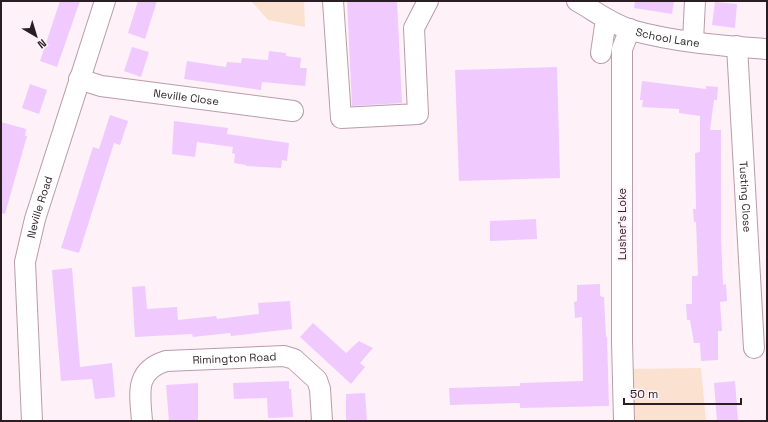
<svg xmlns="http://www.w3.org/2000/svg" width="768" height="422" viewBox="0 0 768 422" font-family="'Space Grotesk',sans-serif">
<rect width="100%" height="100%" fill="#fef1f7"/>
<path fill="#fbe2d0" d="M251,1H304L305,27L268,20Z
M701,368L706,421H628L626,369Z"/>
<path fill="#f0c9ff" d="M60,1H80L57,67L40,61Z
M138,1H157L145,39L128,33Z
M347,1H397L402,103L352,106Z
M635,1H674L672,14L634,8Z
M715,2L737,4L735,28L712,25Z
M132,47L149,52L141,77L124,71Z
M269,51L286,53V56L301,58L300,68H307L305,86L262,82L261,90L184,79L187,61L226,67L227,62L241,63L242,58L268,60Z
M557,67L560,178L459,181L455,70Z
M642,81L706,89V86L718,87L717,100H714L710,130H721V239L723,285L726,284L727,301L720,302L722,331H718V360L701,361L700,343H694L690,320H687L686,304H692V276H697L698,274L696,222H694L693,209H696L695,153L700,152V116L679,113V109L642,107L643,100H640Z
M30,84L47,90L39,114L22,108Z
M110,115L128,121L120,145L114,143L79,253L61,248L93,147L99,149Z
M174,121L228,128L227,134L289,143L287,161L282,160L281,168L246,166V165L234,163L235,154L232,153L233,147L197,142L195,157L172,154Z
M1,122L26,129L25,136H27L5,214L1,213Z
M536,219L537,239L490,241V221Z
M72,268L80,367L112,363L115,397L95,399L92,379L61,381L52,270Z
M600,284V296L604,297L606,337H607L609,406L520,408V403L450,405L449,388L520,386V383L583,381L582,317L575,318L574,302L577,301V285Z
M145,286L147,309L177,307L178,320L216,316L217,319L259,314L258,303L290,301L292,329L231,336L230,333L193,337L192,334L135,337L132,287Z
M313,323L346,353L359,341L373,348L360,363L365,367L351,384L300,337Z
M289,381V389H291L293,417L268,418L267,398L234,399L233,383Z
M735,381L738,421H717L714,383Z
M198,383V421H169L166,385Z
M365,393L367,421H346V394Z"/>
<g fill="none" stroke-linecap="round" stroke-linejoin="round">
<g stroke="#b99ca9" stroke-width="22">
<g id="minor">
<path d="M333,1L341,118L418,114L414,28L428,1"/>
<path id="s1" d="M577,1C595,11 611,24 631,30C674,42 722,46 767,49"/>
<path d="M693,41L695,1"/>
<path id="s2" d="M737,46L754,348"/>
<path d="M601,53L606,19"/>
<path id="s3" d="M79,79L101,86L293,111"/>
<path id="s4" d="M32,421L25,262L35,219L105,1"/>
<path id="s5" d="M142,421C140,394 134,371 166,361L284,356L294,359L317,380L320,389L322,421"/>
<path d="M624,421L622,341V49L630,29"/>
</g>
</g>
<use href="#minor" stroke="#fff" stroke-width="20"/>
</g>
<g text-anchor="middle" stroke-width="4" stroke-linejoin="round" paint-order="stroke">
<g font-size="11" fill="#2a1e23" stroke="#fef1f7">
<text dy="4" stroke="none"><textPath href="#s1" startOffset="99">School Lane</textPath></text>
<text dy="4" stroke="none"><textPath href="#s3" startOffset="109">Neville Close</textPath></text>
<text dy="4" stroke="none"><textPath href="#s2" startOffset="151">Tusting Close</textPath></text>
<text dy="4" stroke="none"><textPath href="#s4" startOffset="216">Neville Road</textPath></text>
<text transform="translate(622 224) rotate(-90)" y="4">Lusher's Loke</text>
<text dy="4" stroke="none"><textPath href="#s5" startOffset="141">Rimington Road</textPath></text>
</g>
</g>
<rect width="768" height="422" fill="none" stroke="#2a1e23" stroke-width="4"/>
<g transform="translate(36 36) rotate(142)" stroke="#fef1f7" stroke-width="3" paint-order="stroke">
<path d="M0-3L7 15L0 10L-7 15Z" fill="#2a1e23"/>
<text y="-6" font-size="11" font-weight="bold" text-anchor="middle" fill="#2a1e23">N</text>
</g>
<path d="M624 398v6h117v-6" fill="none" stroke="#2a1e23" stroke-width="2"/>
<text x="630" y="398" font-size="12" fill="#2a1e23" stroke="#fef1f7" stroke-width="3" paint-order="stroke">50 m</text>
</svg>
